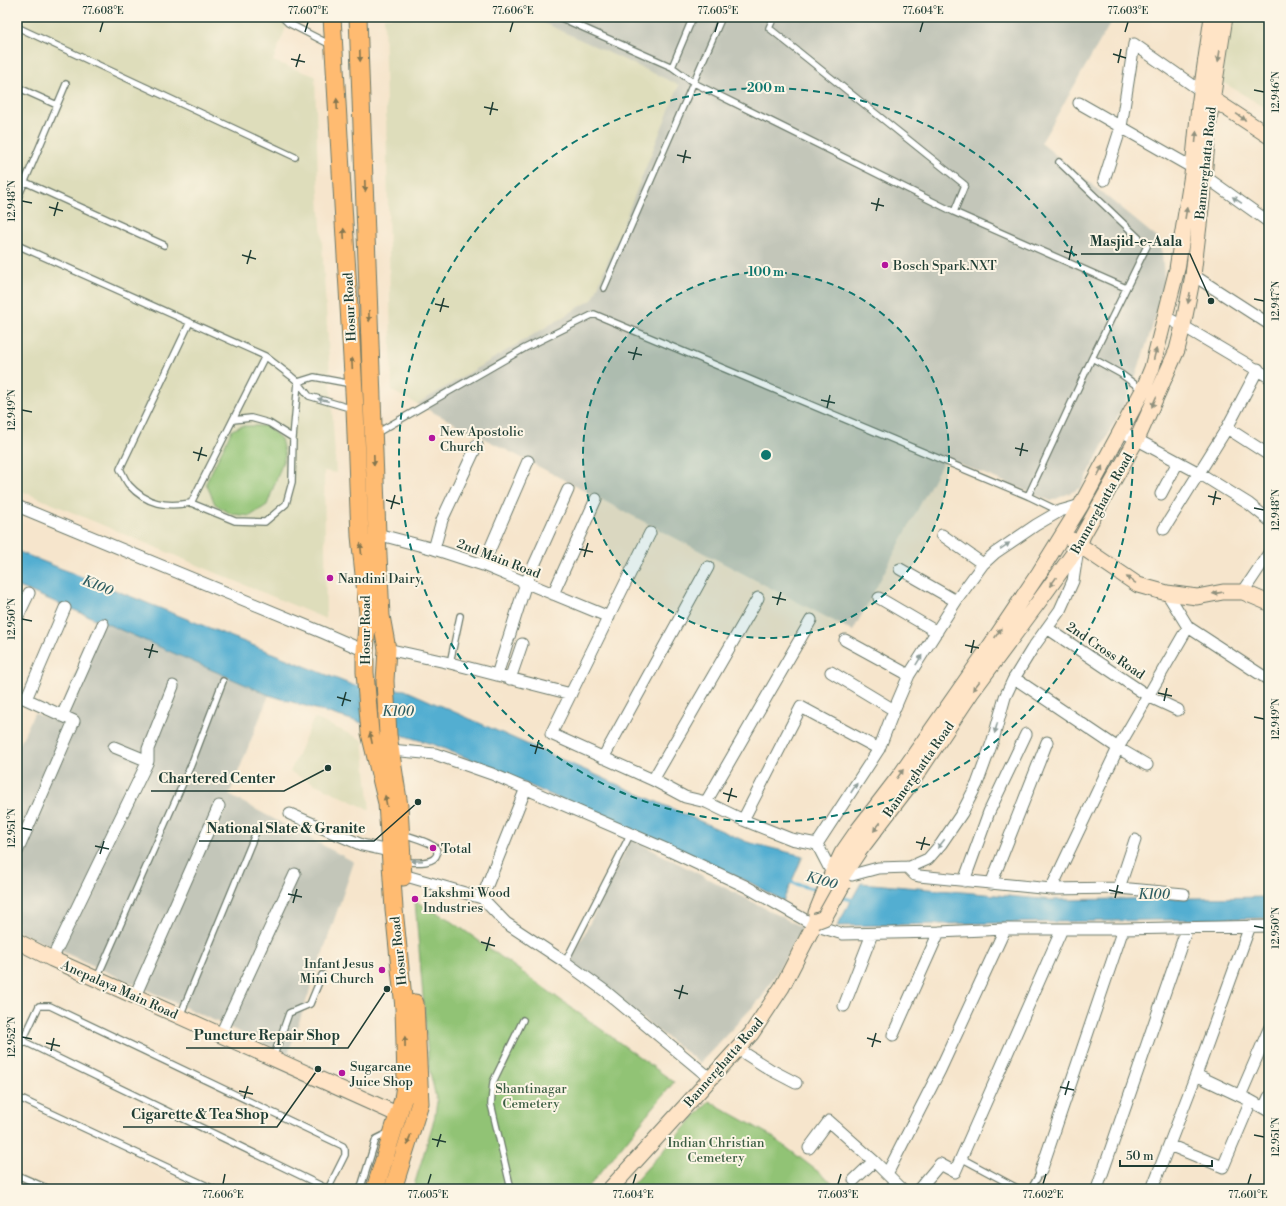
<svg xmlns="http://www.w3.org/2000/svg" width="1286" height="1206" viewBox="0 0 1286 1206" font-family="'Libre Bodoni',serif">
<rect width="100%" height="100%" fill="#fcf5e5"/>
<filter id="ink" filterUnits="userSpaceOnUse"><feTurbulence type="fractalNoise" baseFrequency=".025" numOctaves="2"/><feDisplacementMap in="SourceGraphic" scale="8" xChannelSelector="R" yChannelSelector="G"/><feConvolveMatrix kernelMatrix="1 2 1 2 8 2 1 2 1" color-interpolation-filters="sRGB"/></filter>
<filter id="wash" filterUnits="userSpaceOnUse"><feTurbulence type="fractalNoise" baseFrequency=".012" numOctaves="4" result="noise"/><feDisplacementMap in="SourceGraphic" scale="16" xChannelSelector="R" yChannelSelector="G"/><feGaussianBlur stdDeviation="0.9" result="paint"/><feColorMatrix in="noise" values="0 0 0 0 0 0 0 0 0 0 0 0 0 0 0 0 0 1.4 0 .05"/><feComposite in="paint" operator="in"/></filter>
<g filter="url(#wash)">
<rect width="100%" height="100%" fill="#f6e5cc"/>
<path fill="#deddbb" d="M17,17H290L273,61L315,76L318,178L336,473L324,471L326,619L17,489Z
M384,17H531L680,85L593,299L417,404L392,391Z
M1228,17H1269V110L1221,81Z
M314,718L363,740L370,810L290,772Z"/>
<path fill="#c3c6b9" d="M531,17H1114L1041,143L1161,241L1165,289L1131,390L1081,488L1051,501L945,458L853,631L528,461L417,404L593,299L679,85Z
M98,620L269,695L229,795L354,862L288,1054L17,931V751L34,713L56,721Z
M631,839L803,928L762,997L700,1063L570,963Z"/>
<path fill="#91c374" stroke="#588054" d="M242,426H267L281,439L285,456L267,505L250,516L231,514L215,504L206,483L232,430Z
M415,901L450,920L674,1082L587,1189H413L434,1120L437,1102L429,1068Z
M709,1101L770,1135L833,1183L837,1189H628Z"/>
<path fill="#53aed1" stroke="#397682" d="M17,551L352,685L405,690L747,842L803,856L783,901L751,883L472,760L435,745L269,695L98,620L17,586Z
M861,883L1052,900L1269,897V918L837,926Z"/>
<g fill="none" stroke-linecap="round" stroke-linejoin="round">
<path stroke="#53aed1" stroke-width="3.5" d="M787,880L796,884L821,891
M841,897L856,901"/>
</g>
</g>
<g filter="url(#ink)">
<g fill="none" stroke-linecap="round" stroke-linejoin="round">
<g stroke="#6a7869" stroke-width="8">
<path id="lane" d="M282,17L288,23L331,45
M559,17L672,67L694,83L954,212L1126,288
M774,17L769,28L965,185L954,212
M17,27L295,157
M672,67L693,17
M17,87L57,105
M25,182L164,245
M17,200L66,84
M17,245L265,356L291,376L298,382L309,396L353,409
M604,288L722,17
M190,322L120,469C123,474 125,480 129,485C147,505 166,507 191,503L265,356
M1092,358L1121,374L1141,389
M298,382L314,377L352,384
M233,420L251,418L269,423L293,438
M375,434L525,348L594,314L1028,496L1059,511
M1028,496L1092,358L1147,246L1059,162
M191,503L235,521L265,522L286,504L292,482L293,438L298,382
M450,663L460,616
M403,834C411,837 431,842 436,848C437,850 437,852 437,854C434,865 413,862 405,862
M565,962L631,833
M97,978L191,765L223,681
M180,1016L256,832
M23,1041L328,1189
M17,1053L39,1006H50L343,1146L345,1150V1155L328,1189
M273,1058L289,1013L310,1004L322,975
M17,1097L214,1189
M961,1158L1019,1189
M17,1175L49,1189
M362,1189L361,1187L376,1139L388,1133
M511,1189L491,1104L493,1082L523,1020
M1031,1189L1041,1171"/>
</g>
<g stroke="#6a7869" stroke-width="13">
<path id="street" d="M1079,103L1193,168L1269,222
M1104,180L1121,127L1134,44L1201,91
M1193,275L1269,324
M1165,317L1183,326L1269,377
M1227,428L1269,455
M1121,431L1199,473L1249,504L1269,520
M1161,494L1178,462
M17,506L324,633L365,651
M1164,529L1227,428L1258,369
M650,533L551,734L653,780L685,797L706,802L743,820L791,839L817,844
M377,534L434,549L483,565L609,617
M942,535L983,564
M434,549L442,520L477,445
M483,565L528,461
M900,569L956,601
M1243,592L1269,553
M1167,593L1188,627L1269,680
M553,594L596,499
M879,598L937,632
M17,618L29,593
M1047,628L1148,696L1178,710
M845,640L909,675
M387,649L450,663L571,694
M831,672L894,710
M497,675L526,583L568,490
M1014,678L1118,748L1147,765
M510,679L522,644
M17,695L74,721L17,852
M26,699L65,608
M62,716L103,624
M114,747L148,761
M390,750L435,754L492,774L668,850L745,886L814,925L843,934L939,932L1005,929H1123L1269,926
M603,758L708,567
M653,780L758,598
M706,802L811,620
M290,814L362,845L389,851
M743,820L801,707L879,749
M817,844L879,749L894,710L909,675L956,601L983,564L995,553L1036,525L1060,511L1081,505
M817,844L832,873
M907,867L915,875L919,876L1051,889L1119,888L1184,894
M403,875L482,898L506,923L565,962L605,991L711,1079
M852,875L878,868L910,867L928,859L941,844L962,813L977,784L993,740L1005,697L1013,680L1032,649L1060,610L1073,581L1078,549
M964,881L989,812L1026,734
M991,884L1047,742
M1119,888L1135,840
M1051,889L1118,748L1188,627
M482,898L526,788
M52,959L148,761V749L173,686
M135,996L219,806
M844,1006L872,934
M221,1034L295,874
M893,1035L939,932
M738,1049L771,1070L796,1083
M1240,1096L1269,1029
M1251,1101L1269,1111
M1264,1108L1269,1097
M1169,1145L1223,1167L1251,1101L1196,1075
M809,1148L829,1121L874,1161L902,1189
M1041,1171L1123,929
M887,1174L940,1070L1005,929
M854,1180L874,1161
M919,1189L940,1164L955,1172L1062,929
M1097,1189L1187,928
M1152,1189L1196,1075L1250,926"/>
</g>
<g stroke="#6a7869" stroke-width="17">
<path id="secondary" d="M1205,94L1269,136
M1072,540L1138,585L1167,593L1197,597L1223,592H1243L1269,603
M839,881L859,851L911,783L971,693L1040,600L1079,546L1083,535L1139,435L1177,350L1183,326L1193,275L1202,200L1209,120L1225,17
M17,941L52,959L399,1115
M610,1189L751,1034L782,987L816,921V913L831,876L842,853L858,830L901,774L990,646L1039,573L1081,505L1143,390L1152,368L1177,269L1193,168L1199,106L1212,17"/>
</g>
<g stroke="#6a7869" stroke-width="19">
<path id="primary" d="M332,17L355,409L360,536L368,613L365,651V672L370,733L387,803L394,909L404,1008L406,1078L403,1099L375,1189
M358,17L377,534L381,616L387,649L385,681L388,735L399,806L403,877
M393,1189L420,1103L415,1003"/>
</g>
<use href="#lane" stroke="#fff" stroke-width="5.5"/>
<use href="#street" stroke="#fff" stroke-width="11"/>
<use href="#secondary" stroke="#ffe4c6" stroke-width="15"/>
<use href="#primary" stroke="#ffbb71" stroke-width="17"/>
<g stroke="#6a7869" stroke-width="17" stroke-linecap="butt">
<path id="secondary-bridge" d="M816,921L824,918L843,884"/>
</g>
<use href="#secondary-bridge" stroke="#ffe4c6" stroke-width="15"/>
</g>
<defs><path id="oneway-solid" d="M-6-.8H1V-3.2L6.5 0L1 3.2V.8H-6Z"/></defs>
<g fill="#84764f">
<use href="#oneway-solid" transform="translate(360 56) rotate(88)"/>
<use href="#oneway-solid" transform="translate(337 104) rotate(-93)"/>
<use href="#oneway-solid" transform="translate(365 186) rotate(88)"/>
<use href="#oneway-solid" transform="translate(344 234) rotate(-93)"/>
<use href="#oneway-solid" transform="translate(369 316) rotate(88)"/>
<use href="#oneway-solid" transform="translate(352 363) rotate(-93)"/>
<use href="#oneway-solid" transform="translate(374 460) rotate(88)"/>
<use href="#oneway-solid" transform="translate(361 549) rotate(-96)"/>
<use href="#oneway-solid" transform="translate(371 738) rotate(-102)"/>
<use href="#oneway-solid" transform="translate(386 801) rotate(-100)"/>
<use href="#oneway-solid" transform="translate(405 1042) rotate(-91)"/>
<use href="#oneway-solid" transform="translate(409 1140) rotate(107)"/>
</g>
<g fill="#8f907d">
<use href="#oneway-solid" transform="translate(1219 56) rotate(99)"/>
<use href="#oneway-solid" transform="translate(1241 117) rotate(34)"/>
<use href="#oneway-solid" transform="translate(1196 137) rotate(-85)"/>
<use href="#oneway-solid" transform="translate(1186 213) rotate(-81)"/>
<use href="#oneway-solid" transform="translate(1189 298) rotate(101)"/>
<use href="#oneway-solid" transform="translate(1155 354) rotate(-76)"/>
<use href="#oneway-solid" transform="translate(1154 402) rotate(114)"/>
<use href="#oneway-solid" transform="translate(1100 471) rotate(-62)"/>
<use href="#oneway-solid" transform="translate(1131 580) rotate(-146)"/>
<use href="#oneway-solid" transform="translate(1053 582) rotate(125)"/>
<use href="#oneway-solid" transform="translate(1218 593) rotate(171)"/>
<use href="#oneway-solid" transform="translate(998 633) rotate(-56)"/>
<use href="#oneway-solid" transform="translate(976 686) rotate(127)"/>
<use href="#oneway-solid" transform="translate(900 774) rotate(-54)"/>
<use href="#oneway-solid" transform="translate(877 827) rotate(128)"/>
</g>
<g fill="#8f9e9a">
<use href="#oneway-solid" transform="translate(1237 200) rotate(-145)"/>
<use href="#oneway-solid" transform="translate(323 400) rotate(-165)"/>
<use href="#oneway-solid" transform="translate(1005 546) rotate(-34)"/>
<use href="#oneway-solid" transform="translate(919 660) rotate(-58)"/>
<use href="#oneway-solid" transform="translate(996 728) rotate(105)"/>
<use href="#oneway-solid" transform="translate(854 788) rotate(-57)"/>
<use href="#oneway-solid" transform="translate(941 844) rotate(128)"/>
<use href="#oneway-solid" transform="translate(417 861) rotate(178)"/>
</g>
</g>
<path fill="none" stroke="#1f3d34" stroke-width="1.5" d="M100,32L103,22M305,32L308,22M510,32L513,22M715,32L718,22M920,32L923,22M1125,32L1128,22M1113,54L1126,58M291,59L305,62M1118,63L1121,49M296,67L300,54M1254,90L1264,92M484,107L498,110M490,115L493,102M677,155L691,158M683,163L686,150M22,201L32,203M871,203L884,206M49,207L63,211M876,211L879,198M54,216L58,202M1064,251L1077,255M242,255L256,259M1069,260L1072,246M247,264L251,250M1254,299L1264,301M435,304L449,307M440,312L444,298M628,352L642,355M633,360L637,347M821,400L835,403M827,408L830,395M22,410L32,412M1015,448L1028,451M193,452L207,456M1020,456L1023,443M198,461L202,447M1208,496L1221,499M386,500L400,504M1213,505L1216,491M1254,508L1264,510M391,509L395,495M579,549L593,552M584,557L588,543M772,597L786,600M777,605L781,592M22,619L32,621M965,645L979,648M144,649L158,652M971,653L974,640M149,658L153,644M1158,693L1172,696M337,697L351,701M1164,701L1167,688M342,706L346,692M1254,717L1264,719M530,745L544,749M535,754L539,740M723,793L737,797M728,802L732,788M22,828L32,830M916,842L930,845M95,846L109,849M921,850L925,837M100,854L104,841M1109,890L1123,893M288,894L302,897M1115,898L1118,885M293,903L297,889M1254,926L1264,928M481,942L495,946M486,951L490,937M674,990L688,994M679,999L683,985M22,1037L32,1039M867,1038L881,1042M46,1043L60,1046M872,1047L876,1033M51,1051L54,1038M1060,1087L1074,1090M239,1091L253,1094M1065,1095L1069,1081M244,1099L248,1086M1254,1135L1264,1137M432,1139L446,1142M437,1147L441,1134M223,1184L225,1174M428,1184L431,1174M633,1184L636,1174M838,1184L841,1174M1043,1184L1046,1174M1248,1184L1251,1174"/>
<circle cx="766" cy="455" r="183" fill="#0f766e" fill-opacity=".12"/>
<g fill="none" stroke="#0f766e" stroke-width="2" stroke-dasharray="7 5">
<circle cx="766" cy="455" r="183"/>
<circle cx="766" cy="455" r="367"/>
</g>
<g fill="#b5179e" stroke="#fcf5e5" stroke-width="1.5">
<circle cx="885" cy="265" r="4"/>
<circle cx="432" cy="438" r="4"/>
<circle cx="330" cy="578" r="4"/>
<circle cx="433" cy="848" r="4"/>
<circle cx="415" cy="899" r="4"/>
<circle cx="382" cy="970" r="4"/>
<circle cx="342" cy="1073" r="4"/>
</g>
<g text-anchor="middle" stroke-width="4" stroke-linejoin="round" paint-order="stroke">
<g font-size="13" fill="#1f3d34" stroke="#fcf5e5">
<text transform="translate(1205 163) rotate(-84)" y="5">Bannerghatta Road</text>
<text transform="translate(349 307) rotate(-93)" y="5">Hosur Road</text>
<text transform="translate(1101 503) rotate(-61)" y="5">Bannerghatta Road</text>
<text transform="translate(499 558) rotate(21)" y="5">2nd Main Road</text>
<text transform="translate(365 630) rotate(-90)" y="5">Hosur Road</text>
<text transform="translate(1106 650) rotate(34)" y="5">2nd Cross Road</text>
<text transform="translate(918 769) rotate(-55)" y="5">Bannerghatta Road</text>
<text transform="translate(398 951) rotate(-96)" y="5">Hosur Road</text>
<text transform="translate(120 989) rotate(24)" y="5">Anepalaya Main Road</text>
<text transform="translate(723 1062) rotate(-49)" y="5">Bannerghatta Road</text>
</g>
<g font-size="13" fill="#1f3d34" stroke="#fcf5e5" text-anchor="start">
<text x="893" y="270">Bosch Spark.NXT</text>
<text x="440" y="436">New Apostolic<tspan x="440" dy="15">Church</tspan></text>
<text x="338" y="583">Nandini Dairy</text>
<text x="441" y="853">Total</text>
<text x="423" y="897">Lakshmi Wood<tspan x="423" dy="15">Industries</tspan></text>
<text x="374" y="968" text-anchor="end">Infant Jesus<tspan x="374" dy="15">Mini Church</tspan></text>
<text x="350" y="1071">Sugarcane<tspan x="350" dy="15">Juice Shop</tspan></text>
</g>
<g font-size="13" fill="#3c5e44" stroke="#fcf5e5">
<text x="531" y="1093">Shantinagar<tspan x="531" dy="15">Cemetery</tspan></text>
<text x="716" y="1147">Indian Christian<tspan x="716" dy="15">Cemetery</tspan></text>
</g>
<g font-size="14" font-style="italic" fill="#2f5f63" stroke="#fcf5e5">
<text transform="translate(98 585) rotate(22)" y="5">K100</text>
<text x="398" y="716">K100</text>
<text transform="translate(822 880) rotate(16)" y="5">K100</text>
<text x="1154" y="899">K100</text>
</g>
</g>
<circle cx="766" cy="455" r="6" fill="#0f766e" stroke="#fcf5e5" stroke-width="2"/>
<g font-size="12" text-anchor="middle" font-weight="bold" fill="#0f766e" stroke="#fcf5e5" stroke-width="4" stroke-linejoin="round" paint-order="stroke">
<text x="766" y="92">200 m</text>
<text x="766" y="276">100 m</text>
</g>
<path fill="none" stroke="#1f3d34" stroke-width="1.5" d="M1211 301L1190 254H1081M328 768L284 791H151M418 802L374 841H199M387 989L348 1048H186M318 1069L277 1127H123"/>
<g fill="#1f3d34" stroke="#fcf5e5" stroke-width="1.5">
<circle cx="1211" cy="301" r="4"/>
<circle cx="328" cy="768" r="4"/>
<circle cx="418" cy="802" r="4"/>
<circle cx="387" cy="989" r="4"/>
<circle cx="318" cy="1069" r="4"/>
</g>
<g font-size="14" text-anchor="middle" font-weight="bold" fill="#1f3d34" stroke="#fcf5e5" stroke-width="4" stroke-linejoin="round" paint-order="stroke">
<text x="1136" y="246">Masjid-e-Aala</text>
<text x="217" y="783">Chartered Center</text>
<text x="286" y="833">National Slate &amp; Granite</text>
<text x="267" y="1040">Puncture Repair Shop</text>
<text x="200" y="1119">Cigarette &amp; Tea Shop</text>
</g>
<rect width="1286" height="1206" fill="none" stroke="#fcf5e5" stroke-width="44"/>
<path d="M1120 1160v6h92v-6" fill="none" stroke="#1f3d34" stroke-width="2"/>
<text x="1126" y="1160" font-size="12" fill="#1f3d34" stroke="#fcf5e5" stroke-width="3" paint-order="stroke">50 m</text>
<rect x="22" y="22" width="1242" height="1162" fill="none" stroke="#1f3d34" stroke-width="1.5"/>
<g font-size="10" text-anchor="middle" fill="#1f3d34">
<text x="103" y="14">77.608°E</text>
<text x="308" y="14">77.607°E</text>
<text x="513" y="14">77.606°E</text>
<text x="718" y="14">77.605°E</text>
<text x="923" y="14">77.604°E</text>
<text x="1128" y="14">77.603°E</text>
<text transform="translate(1275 92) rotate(-90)" y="4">12.946°N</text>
<text transform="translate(11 201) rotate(-90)" y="4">12.948°N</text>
<text transform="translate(1275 301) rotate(-90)" y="4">12.947°N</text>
<text transform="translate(11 410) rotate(-90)" y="4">12.949°N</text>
<text transform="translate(1275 510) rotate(-90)" y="4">12.948°N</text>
<text transform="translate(11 619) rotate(-90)" y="4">12.950°N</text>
<text transform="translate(1275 719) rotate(-90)" y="4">12.949°N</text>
<text transform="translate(11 828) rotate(-90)" y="4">12.951°N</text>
<text transform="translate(1275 928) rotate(-90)" y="4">12.950°N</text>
<text transform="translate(11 1037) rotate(-90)" y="4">12.952°N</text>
<text transform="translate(1275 1137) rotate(-90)" y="4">12.951°N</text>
<text x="223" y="1198">77.606°E</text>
<text x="428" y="1198">77.605°E</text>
<text x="633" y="1198">77.604°E</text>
<text x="838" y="1198">77.603°E</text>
<text x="1043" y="1198">77.602°E</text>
<text x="1248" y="1198">77.601°E</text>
</g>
</svg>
